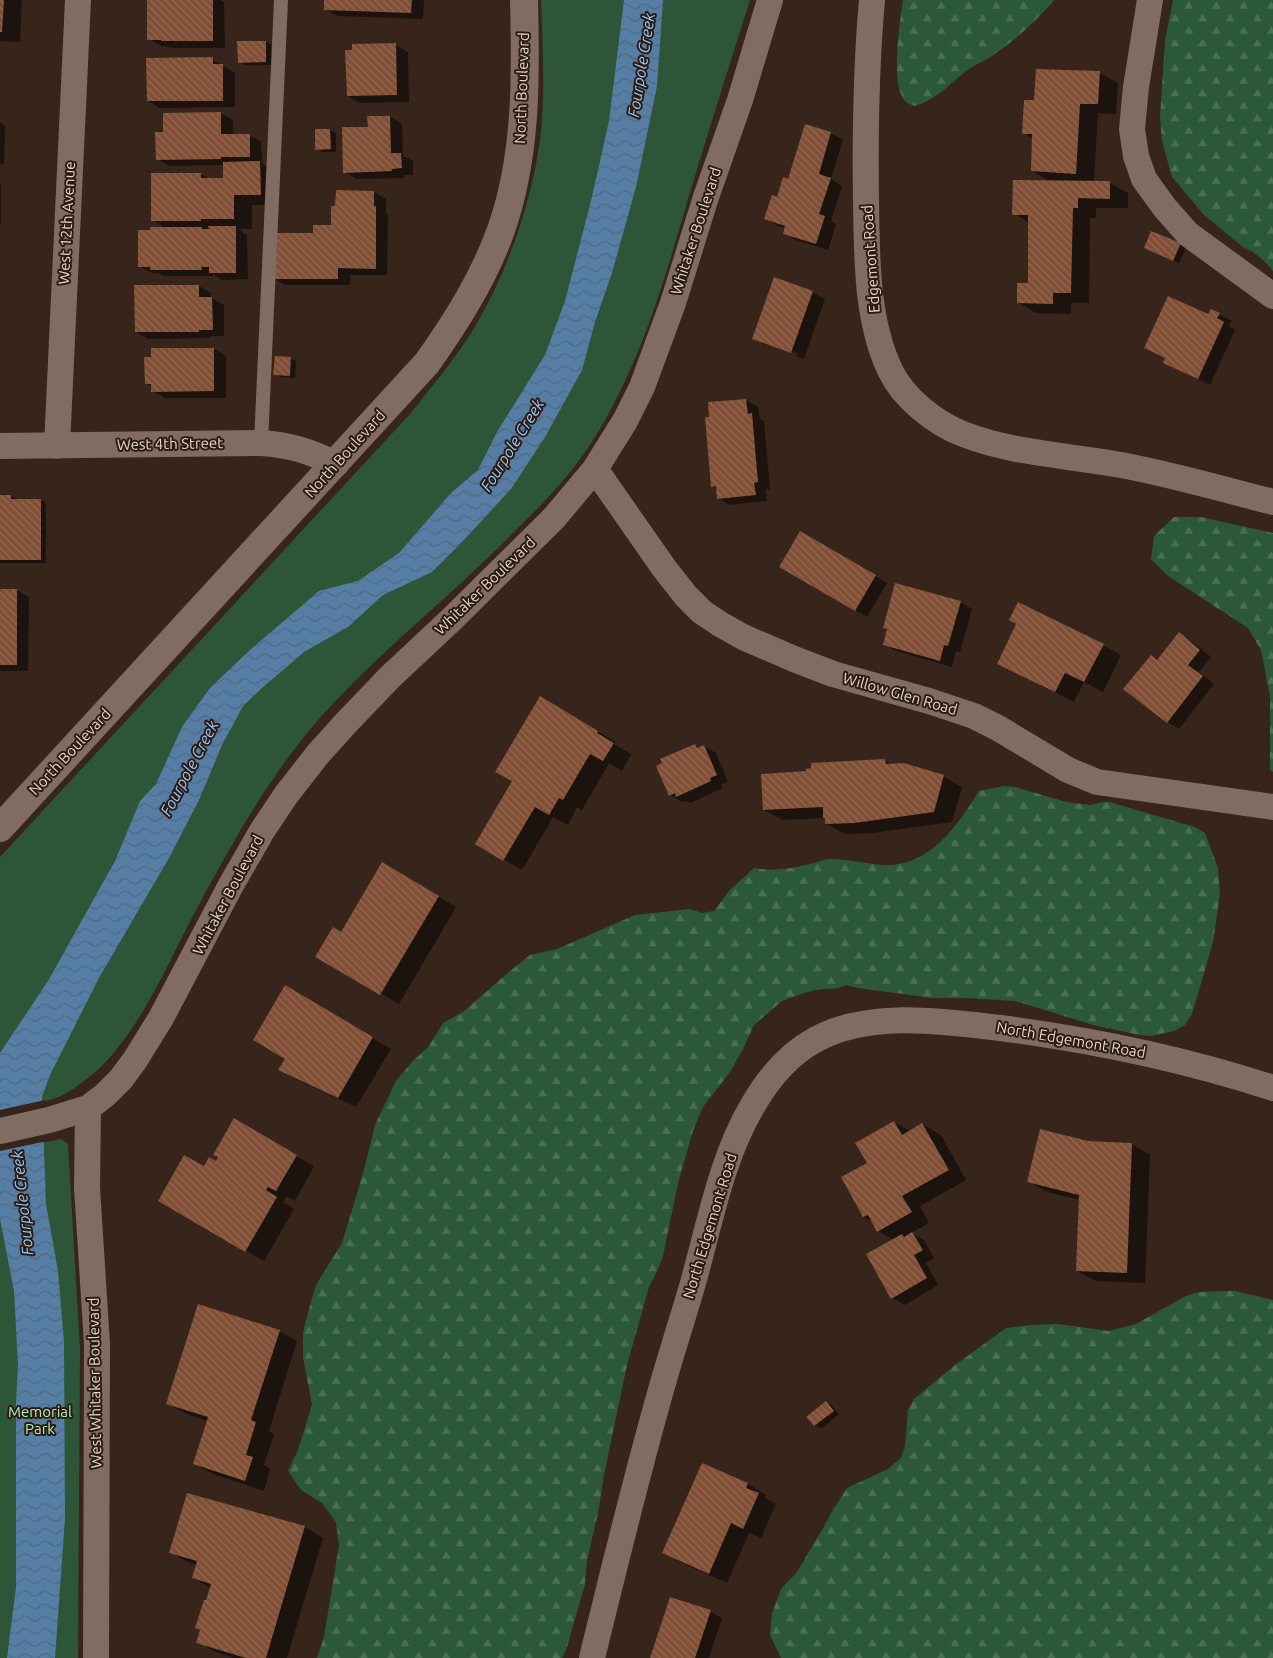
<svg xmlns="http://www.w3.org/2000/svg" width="1273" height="1658" viewBox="0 0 1273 1658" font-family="Ubuntu,sans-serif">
<defs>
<pattern id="forest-firs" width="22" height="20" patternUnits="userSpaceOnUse" patternTransform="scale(1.25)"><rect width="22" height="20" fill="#2b5938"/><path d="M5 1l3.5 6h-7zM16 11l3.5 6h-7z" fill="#4a7054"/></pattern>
<pattern id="water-waves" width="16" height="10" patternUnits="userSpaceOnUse" patternTransform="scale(1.25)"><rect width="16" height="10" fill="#567ea5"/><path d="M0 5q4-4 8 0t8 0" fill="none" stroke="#506881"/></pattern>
<pattern id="building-back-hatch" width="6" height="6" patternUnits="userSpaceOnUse" patternTransform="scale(1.25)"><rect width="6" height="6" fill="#804f36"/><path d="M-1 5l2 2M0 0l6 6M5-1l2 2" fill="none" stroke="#926852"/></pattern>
</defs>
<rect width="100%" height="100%" fill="#37241b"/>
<path fill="url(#forest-firs)" d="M903,0H1054C1036,21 1015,41 992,56C983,62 973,65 965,72C948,85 936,100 915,106C912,105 907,103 905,101C890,85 900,21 903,0Z
M1173,0H1273V271L1263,260L1253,252L1243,247L1204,215L1172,177L1162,141L1160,117L1165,40Z
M1174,517H1201L1273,533V772L1270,770V697L1261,650L1248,628L1168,576L1151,559L1154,536Z
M1004,786L1015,787L1066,802L1090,805L1103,802H1109L1195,827L1205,833L1218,868L1220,894L1213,942L1195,1004L1192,1014L1185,1025L1174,1031L1151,1036L1140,1035L1093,1025L1015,1001L967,998H932L858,988L846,985L839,988L815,990L804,993L782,1001L754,1025L743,1049L730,1072L703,1107L693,1131L678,1183L663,1256L659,1267L649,1287L627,1365L604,1475L598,1513L587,1560L585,1584L567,1647L562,1658H317L324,1637L339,1545L336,1522L322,1503L301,1490L288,1471L298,1450L312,1405L303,1357V1332L309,1309L316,1285L342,1243L364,1170L375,1125L396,1081L412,1062L429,1046L443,1023L463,1012L509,972L530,955L557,949L635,915L690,909L702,913L714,911L729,891L754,868C775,872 794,868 814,863C819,862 824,859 829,859C847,859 864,863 882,865C929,868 957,826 979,791Z
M1223,1291H1235L1273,1300V1658H781L770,1635L772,1613L781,1589L797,1572L822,1530L833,1510L847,1488L888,1469L901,1458L905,1446L908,1410L914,1399L955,1365L1006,1328L1031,1325L1058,1324L1109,1331L1136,1324L1186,1296L1199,1292Z"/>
<path fill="#2d5638" d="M541,0H750C729,66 708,133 688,199C665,279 641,361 598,432C577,468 548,499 518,528C452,596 375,654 313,726C265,783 229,848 194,914C166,967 134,1045 84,1081C77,1086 69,1092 61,1096C43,1104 19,1106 0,1110V857L410,414C433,385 457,357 476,325C508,270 531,204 540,140C546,94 542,46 541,0Z
M61,1139L68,1144L80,1349L78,1658H0V1151Z"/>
<path fill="url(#water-waves)" d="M624,0H663L657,86L636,187L612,273L595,322L582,370L545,437L511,489L462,542L432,572L383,595L348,627L304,652L262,688L243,706L222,745L199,800L169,858L100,976L50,1075L42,1097L46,1204L58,1271L64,1342L65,1518L55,1658H7L16,1587V1403L18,1365L14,1291L0,1219V1053L48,981L115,861L140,801L156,784L182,727L210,688L250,650L319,591L358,581L399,553L451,493L478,470L497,432L545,355L565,301L591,201L609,121Z"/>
<path fill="#37241b" d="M45,1100L47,1141L0,1151V1110Z"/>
<path fill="#0007" fill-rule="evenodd" d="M0,0H22L20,42L0,41Z
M148,0H220L224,2L225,48H174L161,46L148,39Z
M326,0H424L423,19L337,16L325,9Z
M266,42L271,45L272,65H245L239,62Z
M396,45L408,52L409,102L360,103L348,96Z
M212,59L235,73V107L160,108L148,101Z
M1100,73L1118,83L1116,114L1098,113L1094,182L1110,183L1128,193V208H1096V218H1090L1089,303H1071V314L1036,313L1018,302L1029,284L1030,223L1014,214L1051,182L1032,171L1034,139L1023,133L1036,102Z
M221,113L233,120V135H249L261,142L262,163L278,173V205H252V229H238L247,235L248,279L222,280L213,274V276H163L158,273H152L139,266L167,229L152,220L200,174L210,179H224V165L169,166L157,159L165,134Z
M390,117L402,124L403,156L413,161V175H404V178L357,179L344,172L369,128Z
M0,122L5,126L4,164H0Z
M806,126L831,133L843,140L831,179L842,186L831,221L836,224L828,250L796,240L784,233L786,228L778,226L766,219L789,181Z
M316,130H330L336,133V152H322L317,149Z
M0,183L1,184V224H0Z
M374,192L386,199V214L388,215L387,275H350V285H285L273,278L279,248L332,227Z
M1180,244L1186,248L1179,263L1151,251Z
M136,286H199L211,293V298L224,305V336H211V338L148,339L136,332Z
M812,292L825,299L804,359L765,345L753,338ZM764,342L798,354L797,356L764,345Z
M1212,311L1232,321L1229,326L1235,330L1210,385L1164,362L1166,358L1146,348L1209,316Z
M214,349L226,356V398H165L153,391L152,387L146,383Z
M291,358L296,361L295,378L280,377L275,374Z
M746,400L758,407L760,419L764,421L770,489H766L767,501L730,505L718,498L717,488L713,486Z
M0,496H11L16,499L41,500L46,503V563H0Z
M801,533L887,583L867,617L781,567Z
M0,590H17L29,597L28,671H0Z
M960,602L972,609L960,652L956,651L952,667L896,651L884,644L888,630L884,628Z
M1179,634L1191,641L1211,657L1199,672L1214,684L1179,729L1167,722L1151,656L1158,660Z
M1103,645L1121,655L1103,692L1084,682L1074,702L998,663Z
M540,698L616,742L614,744L631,754L622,771L609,763L582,810L577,807L568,825L553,817L522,870L477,844L514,781Z
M694,745L700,748L704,746L716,753L728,782L721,785L723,788L690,803L685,801L682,802L670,795Z
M885,761L893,765L943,776L962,787L952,822L873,833L845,834L827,824L826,819L825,818L783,820L764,810L808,773Z
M382,864L456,907L399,1004L317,956L341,934Z
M286,987L391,1049L356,1107L298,1080L280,1070L287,1059Z
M235,1120L314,1166L295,1201L286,1196L283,1202L294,1209L264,1261L160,1200L204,1168L216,1163Z
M894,1122L910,1131L922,1124L941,1135L966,1180L920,1206L929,1223L911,1233L924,1240L934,1258L926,1263L938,1285L905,1305L892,1298L894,1240L878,1231L873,1222L864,1217L843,1178L869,1163Z
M1088,1143L1132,1144L1150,1155L1145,1283L1096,1281L1077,1271L1080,1200L1047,1192L1028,1181Z
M279,1331L297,1341L269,1431L274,1434L264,1465L270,1469L264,1491L213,1474L194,1464L208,1421L186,1414L167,1403Z
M826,1402L831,1405L839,1414L821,1429L815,1425L808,1417Z
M703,1465L748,1484L766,1495L765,1498L776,1504L761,1538L749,1533L727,1583L682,1563L664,1553Z
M188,1494L305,1527L323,1538L287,1658H234L216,1652L198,1642L211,1588L193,1578L197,1565L188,1562L170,1552Z
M710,1611L722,1618L709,1658H651Z"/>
<path fill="url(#building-back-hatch)" d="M0,0H4L2,32H0Z
M147,0H213V41H161V40H147Z
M324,0H412L411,13L324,10Z
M237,41H266V62L238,63Z
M396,43L397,95L347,96L345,50H352V44Z
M213,57V64H223V101H147L146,58Z
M1036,69L1100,71L1098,104H1080L1076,174L1031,171L1032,134H1022L1024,100H1034Z
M221,112V134H250V157H221V159L156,160L155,132H163V113Z
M367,116H390L391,153H401L402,168L392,169V171L343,173L342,127H368Z
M805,124L831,132L819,174L831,178L819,214L825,216L816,244L783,234L785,226L764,219L772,195L777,197L783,177L788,179Z
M315,129H330L331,149L315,150Z
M260,161L261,195H234V219H201V221H151V173H201V178H223V162Z
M1013,180L1110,181V199L1078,198V208H1073L1071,293H1053V304L1017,303V283H1028V215H1012Z
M336,190L374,191V206H376V269L338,268V279H272V246L277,247V233H313V225H331V206H335Z
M208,226H236V273H209V267H201L202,270H150V267H138V230H150V227H202V229H209Z
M1151,231L1181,243L1173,261L1144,248Z
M774,277L813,291L791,353L752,339Z
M134,285H199V297H212L213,330H199V332H135Z
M1168,296L1208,314L1211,309L1220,313L1217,318L1224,322L1198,379L1163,363L1165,358L1144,348Z
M151,348H214V391L151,392V384H145L144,357H151Z
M275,356L291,357L290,376L273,375Z
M746,399L748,414L752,413L758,482L754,483L756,495L717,499L716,486L711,487L705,417H709L708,402Z
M0,495H11V499H41V560H0Z
M800,531L876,575L855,611L779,567Z
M895,583L961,601L948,646L944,645L940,661L883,645L887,629L883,628Z
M0,589H17V665H0Z
M1018,602L1104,644L1084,682L1065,673L1055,692L997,664L1016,624L1009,620Z
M1179,632L1200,650L1188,665L1203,676L1167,723L1123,689L1151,655L1157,660Z
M540,696L598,731L597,733L614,743L603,761L590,754L563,800L559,798L549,815L535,807L503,861L475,844L512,781L495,772Z
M695,744L697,748L704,745L717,775L710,778L711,781L676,797L675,793L669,796L656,766L662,763L660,759Z
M885,759L886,764L904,763L944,775L934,812L854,823L825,824V818H823V807L763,810L761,774L806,771V769L811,768V763Z
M382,862L439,896L380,995L315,957L333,927L341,932Z
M285,985L373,1037L338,1098L278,1070L285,1059L253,1040Z
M234,1118L297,1155L276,1191L268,1187L266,1190L277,1197L245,1252L158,1201L184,1155L204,1166L209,1157L216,1161L218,1157L213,1155Z
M894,1121L902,1135L922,1123L949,1170L902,1196L912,1212L877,1232L868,1215L863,1217L841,1177L867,1163L855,1143Z
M1040,1129L1088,1141L1132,1143L1127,1273L1076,1271L1079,1195L1027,1182Z
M912,1232L923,1250L914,1255L927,1278L891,1299L866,1254L902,1234L904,1237Z
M198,1304L280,1330L251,1420L256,1422L246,1455L253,1457L245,1481L193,1464L208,1417L166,1404Z
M826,1401L834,1411L814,1426L806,1417Z
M702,1463L748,1483L746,1488L759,1493L743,1529L731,1523L709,1574L662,1553Z
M187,1493L305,1526L266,1658H246L196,1643L200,1630L195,1628L204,1600H206L211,1584L192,1578L197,1561L169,1553Z
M670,1597L711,1610L695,1658H650Z"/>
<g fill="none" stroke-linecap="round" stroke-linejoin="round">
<path stroke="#816c61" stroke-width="14" d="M261,443L281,0"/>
<path stroke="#816c61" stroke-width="26" d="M872,0C866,67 865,135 866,202C867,257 866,319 890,370C903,398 935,423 963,434C1012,453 1064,455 1115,464C1168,473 1221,489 1273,502
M1150,0L1136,87L1132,129L1136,156L1144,179L1165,208L1188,234L1273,296
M0,446L261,443C291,445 309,451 336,464
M57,446L78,0
M595,469L664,568L686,596L702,612L720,624L743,637L794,659L833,674L929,701L974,716L998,728L1068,770L1097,782L1273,807
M88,1108L87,1188L97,1344L96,1658
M0,1131L49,1120L88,1108L105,1095L121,1079L135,1060L161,1018L231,885L262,831L286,795L318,754L345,724L390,677L452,619L554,518L595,469L625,421L642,387L673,303L706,197L740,100L770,0
M592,1658C615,1564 638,1469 665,1376C674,1345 684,1314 693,1283C709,1226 722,1156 753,1105C768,1079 789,1054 815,1040C868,1010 943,1021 1000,1028C1093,1040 1184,1059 1273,1088"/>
<path stroke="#816c61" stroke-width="28" d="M0,828L427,363C456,322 484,278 501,230C527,156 526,77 524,0"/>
</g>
<g text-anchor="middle" stroke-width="4" stroke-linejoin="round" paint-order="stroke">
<g font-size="15" fill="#e3d7d0" stroke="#2c1b12">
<text transform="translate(522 88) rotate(-88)" y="5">North Boulevard</text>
<text transform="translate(67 223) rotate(-87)" y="5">West 12th Avenue</text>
<text transform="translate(696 231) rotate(-72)" y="5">Whitaker Boulevard</text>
<text transform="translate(871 259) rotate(-94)" y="5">Edgemont Road</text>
<text transform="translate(170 444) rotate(-1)" y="5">West 4th Street</text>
<text transform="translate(345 454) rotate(-48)" y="5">North Boulevard</text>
<text transform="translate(485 586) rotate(-44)" y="5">Whitaker Boulevard</text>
<text transform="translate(900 694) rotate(16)" y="5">Willow Glen Road</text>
<text transform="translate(70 752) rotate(-47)" y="5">North Boulevard</text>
<text transform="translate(228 895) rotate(-62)" y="5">Whitaker Boulevard</text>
<text transform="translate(1071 1040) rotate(10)" y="5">North Edgemont Road</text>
<text transform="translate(710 1226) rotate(-73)" y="5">North Edgemont Road</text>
<text transform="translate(95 1383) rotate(-91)" y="5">West Whitaker Boulevard</text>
</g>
<g font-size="15" fill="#a9f2ba" stroke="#2c1b12">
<text x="40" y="1417">Memorial<tspan x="40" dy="17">Park</tspan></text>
</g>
<g font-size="16" font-style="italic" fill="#9acafa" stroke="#2c1b12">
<text transform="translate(641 65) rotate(-81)" y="6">Fourpole Creek</text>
<text transform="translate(512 445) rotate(-58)" y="6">Fourpole Creek</text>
<text transform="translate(189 768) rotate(-62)" y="6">Fourpole Creek</text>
<text transform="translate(22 1203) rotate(-96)" y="6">Fourpole Creek</text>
</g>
</g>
</svg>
